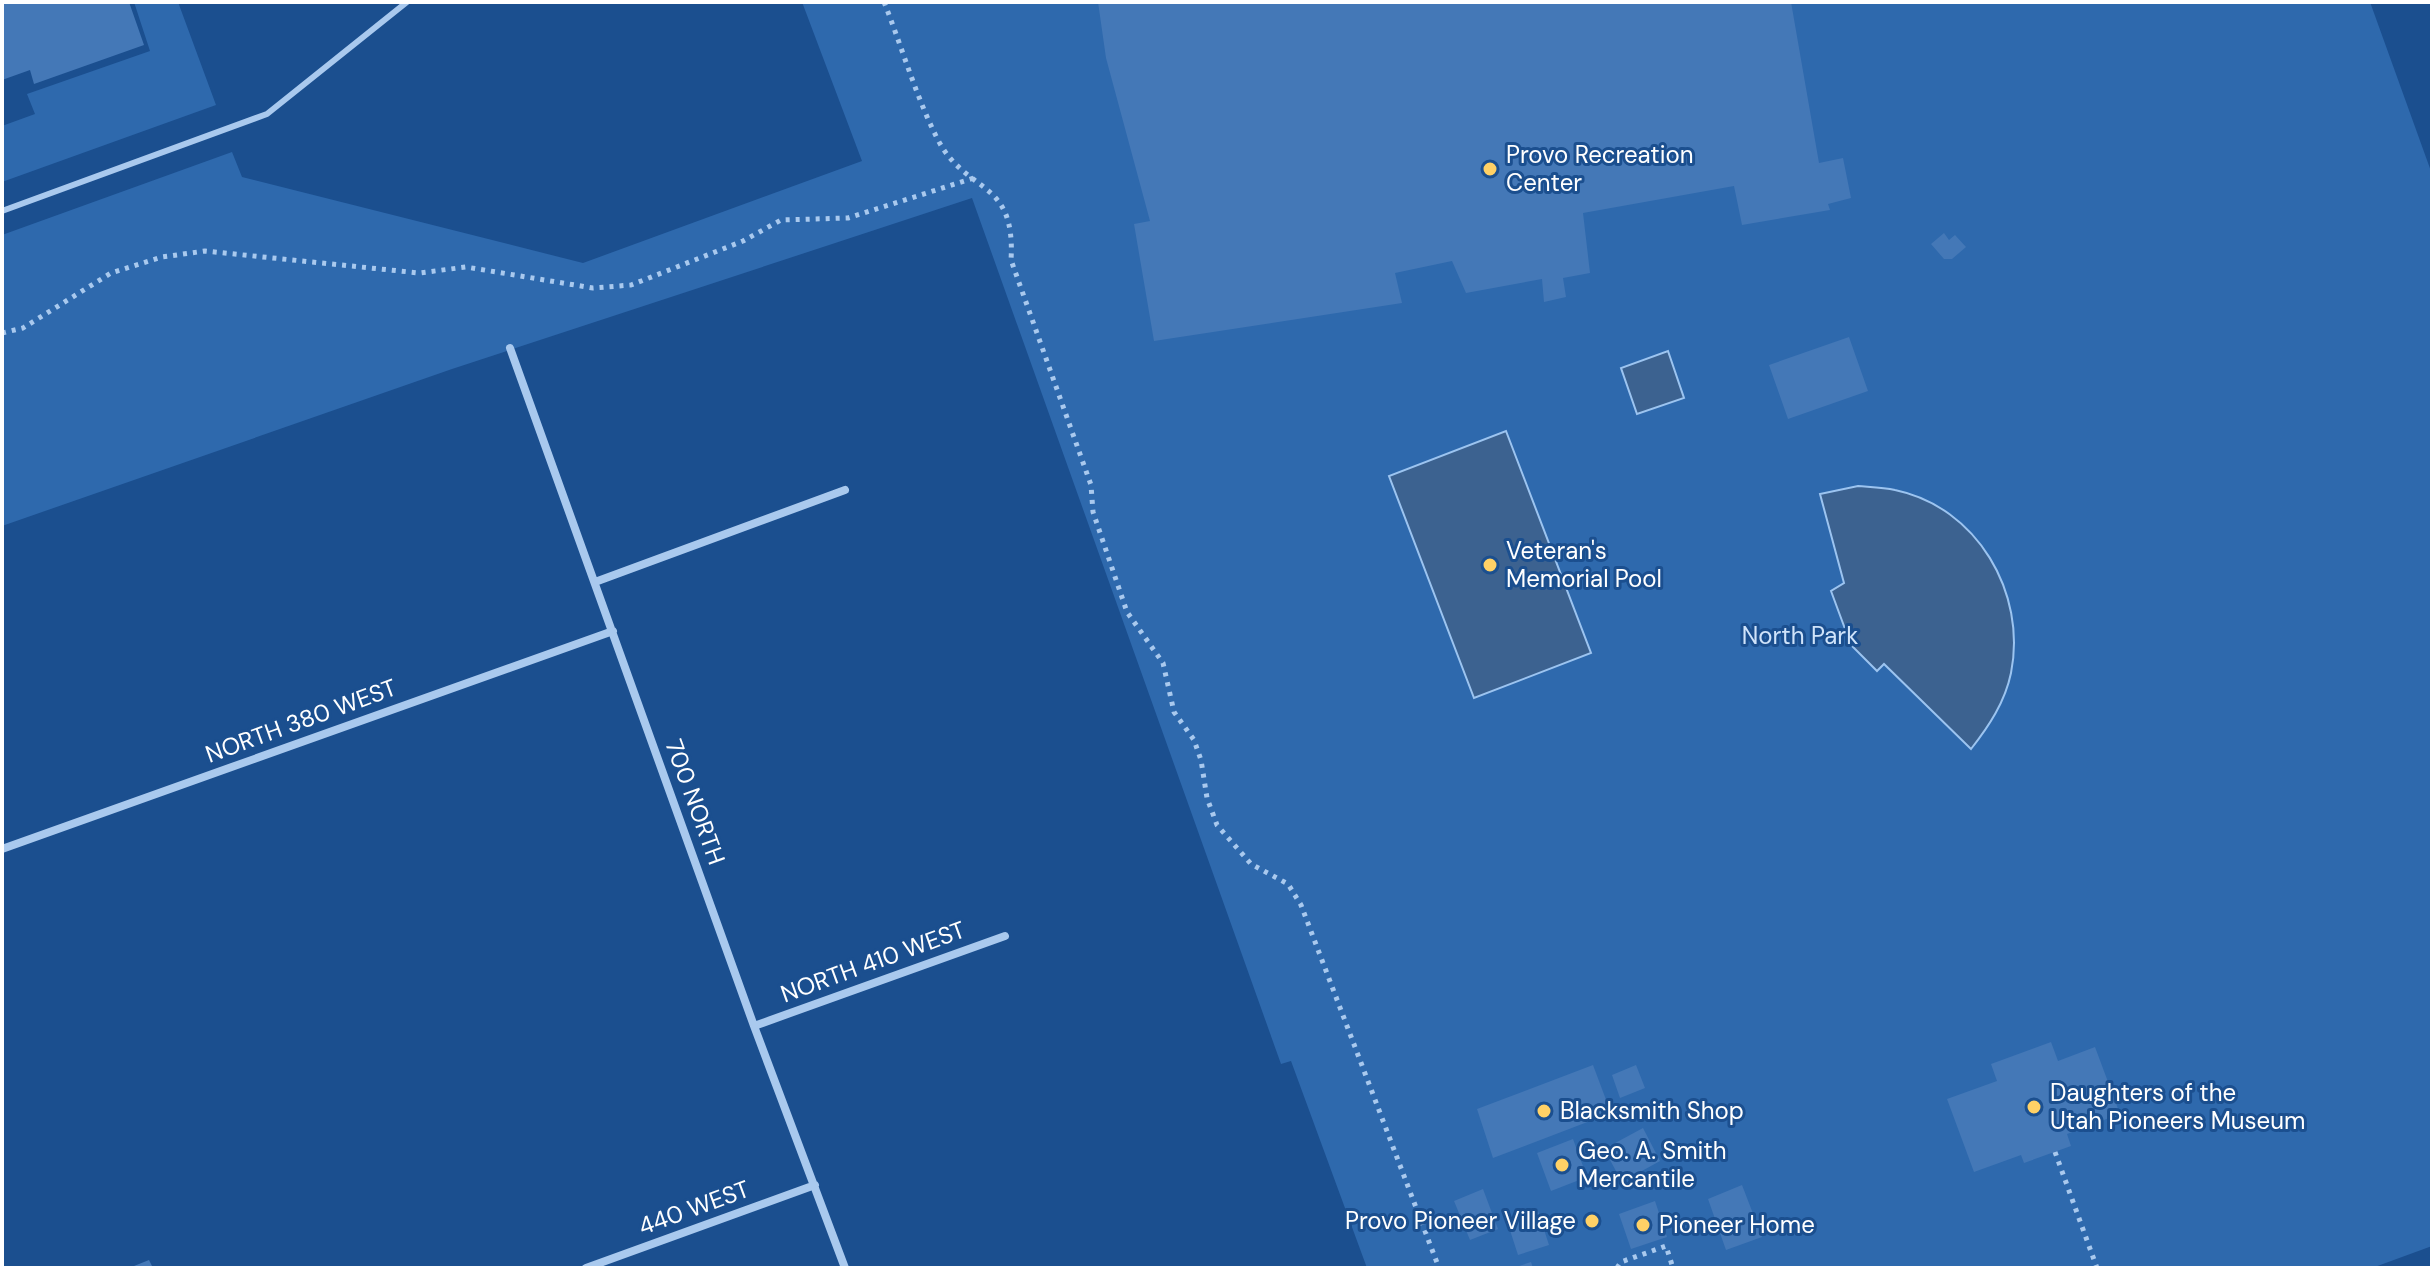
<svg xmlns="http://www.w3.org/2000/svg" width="2434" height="1270" viewBox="0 0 2434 1270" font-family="'DM Sans',sans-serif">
<rect width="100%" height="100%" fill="#1b4f8f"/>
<path fill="#2e69ad" d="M134,2H178L216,105L2,182V126L35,114L27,94L150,51Z
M802,2H2370L2432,174V1246L2372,1268H1367L1291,1061L1281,1064L972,198L452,369L2,526V235L232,152L242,177L583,263L862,161Z"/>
<path fill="#3c6290" stroke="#9cc4f0" stroke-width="2" d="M1668,351L1684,398L1637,414L1621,368Z
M1506,431L1591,653L1474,698L1389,476Z
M1858,486C1870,487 1883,487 1895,490C1977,507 2027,593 2011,673C2005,702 1989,726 1971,749L1884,664L1877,671L1851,645L1831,591L1844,583L1820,494Z"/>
<path fill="#4478b7" d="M2,2H129L144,45L34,84L30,70L2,80Z
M1098,2H1791L1819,163L1843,158L1851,198L1828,204L1830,210L1742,225L1734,186L1583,213L1590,273L1563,278L1566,297L1544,302L1542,279L1466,293L1452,261L1395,273L1402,303L1154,341L1134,224L1150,221L1106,58Z
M1944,233L1949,240L1955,235L1966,247L1952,259H1944L1931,244Z
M1849,337L1868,391L1788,419L1769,365Z
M2051,1042L2058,1061L2095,1047L2120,1114L2067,1134L2071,1146L2024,1163L2021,1155L1974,1172L1947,1099L1997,1081L1991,1064Z
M1593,1065L1611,1113L1493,1158L1477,1109Z
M1636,1065L1645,1088L1620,1098L1612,1075Z
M1643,1128L1660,1161L1622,1182L1604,1149Z
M1573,1139L1587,1177L1551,1191L1537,1153Z
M1742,1185L1762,1237L1726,1250L1708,1199Z
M1483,1189L1498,1229L1470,1240L1454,1201Z
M1655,1201L1667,1237L1631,1249L1619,1214Z
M1538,1211L1549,1245L1518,1255L1507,1221Z
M149,1260L153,1268H129Z
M1531,1262L1533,1268H1513Z"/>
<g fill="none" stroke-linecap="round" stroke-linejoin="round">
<path stroke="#a9c9ee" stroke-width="5" stroke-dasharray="4 6" stroke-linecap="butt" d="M884,2C902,47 916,97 938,140C967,195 1016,178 1011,260L1091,485L1093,512L1127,612L1163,663L1174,712L1194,740L1201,760L1207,798L1217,825L1251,864L1288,884L1301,905L1439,1268
M2,333L23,328L111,273L162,257L205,251L419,273L466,267L593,288L631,285L743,241L781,220L848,218L974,178
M2055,1152L2097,1268
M1617,1268L1621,1262L1666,1246L1673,1268"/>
<path stroke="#a9c9ee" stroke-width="6" d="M2,211L267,114L407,2"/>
<path stroke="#a9c9ee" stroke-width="8" d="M510,348L754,1026L845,1268
M595,582L845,490
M2,849L613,631
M754,1026L1005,936
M586,1268L815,1185"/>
</g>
<g fill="#ffd166" stroke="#1b4f8f" stroke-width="3">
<circle cx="1490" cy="169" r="8"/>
<circle cx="1490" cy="565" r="8"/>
<circle cx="2034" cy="1107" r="8"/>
<circle cx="1544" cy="1111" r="8"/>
<circle cx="1562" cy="1165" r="8"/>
<circle cx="1592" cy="1221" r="8"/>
<circle cx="1643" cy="1225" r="8"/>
</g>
<g text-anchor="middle" stroke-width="6" stroke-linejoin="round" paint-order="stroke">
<g font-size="24" fill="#fff" stroke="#1b4f8f" text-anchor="start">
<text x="1506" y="163">Provo Recreation<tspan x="1506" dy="28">Center</tspan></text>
<text x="1506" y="559">Veteran's<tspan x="1506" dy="28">Memorial Pool</tspan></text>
<text x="2050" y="1101">Daughters of the<tspan x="2050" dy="28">Utah Pioneers Museum</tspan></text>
<text x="1560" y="1119">Blacksmith Shop</text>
<text x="1578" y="1159">Geo. A. Smith<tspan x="1578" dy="28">Mercantile</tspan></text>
<text x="1576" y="1229" text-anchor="end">Provo Pioneer Village</text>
<text x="1659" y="1233">Pioneer Home</text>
</g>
<g font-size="24" fill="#cfe3fa" stroke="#1b4f8f">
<text x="1800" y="644">North Park</text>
</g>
<g font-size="24" fill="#fff" stroke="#1b4f8f">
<text transform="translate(301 721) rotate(-20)" y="8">NORTH 380 WEST</text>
<text transform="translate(695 802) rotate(70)" y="8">700 NORTH</text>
<text transform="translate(873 962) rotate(-20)" y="8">NORTH 410 WEST</text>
<text transform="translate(694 1208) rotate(-20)" y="8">440 WEST</text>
</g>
</g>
<rect width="2434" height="1270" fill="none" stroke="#ffffff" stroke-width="8"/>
</svg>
